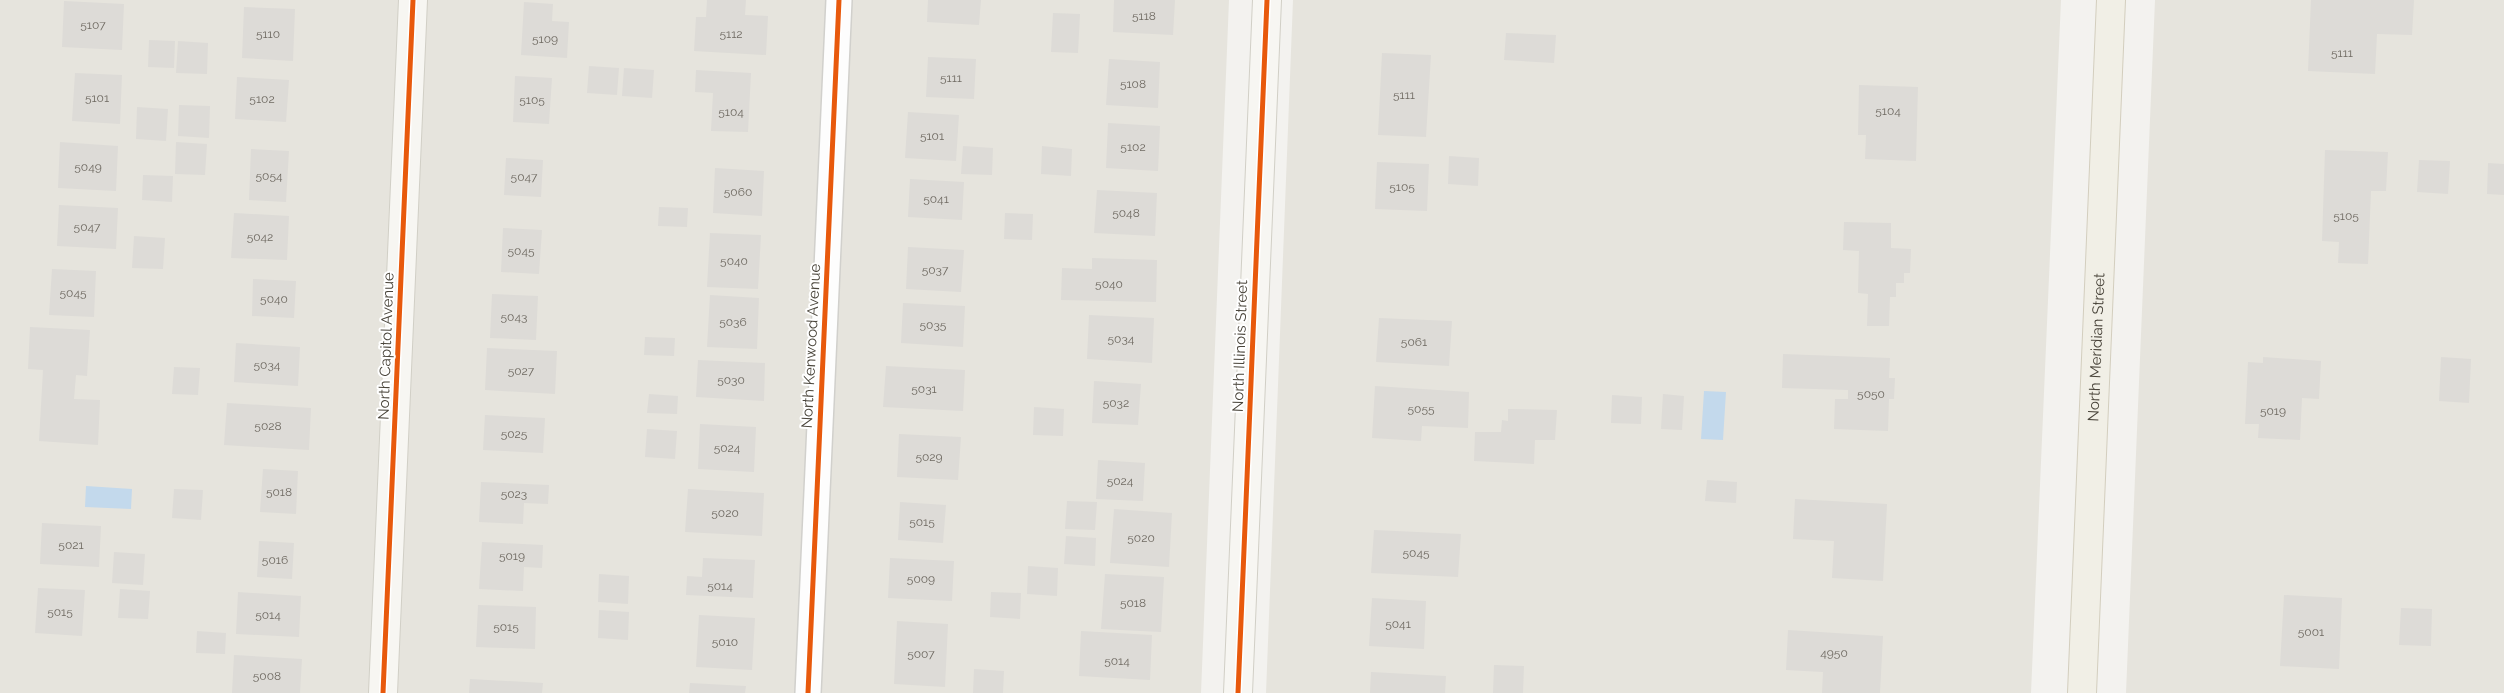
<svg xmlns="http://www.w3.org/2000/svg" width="2504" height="693" viewBox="0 0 2504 693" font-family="Raleway,sans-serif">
<rect width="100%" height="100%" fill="#f3f2ef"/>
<path fill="#e6e4dd" d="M0,0H1229L1201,693H0Z
M1293,0H2061L2031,693H1266Z
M2155,0H2504V693H2126Z"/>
<path fill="#c3d9ec" d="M1704,391L1726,392L1723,440L1701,439Z
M86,486L132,489L131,509L85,507Z"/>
<path fill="#dddbd7" d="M707,0H746L745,15L768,16L766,55L694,51L696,17H706Z
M928,0H981L979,25L927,22Z
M1114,0H1175L1173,35L1113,32Z
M2311,0H2414L2412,35L2377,34L2375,74L2308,71Z
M64,1L124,4L122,50L62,47Z
M524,2L553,4L552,21L569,22L567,58L521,55Z
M244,7L295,9L293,61L242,58Z
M1053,13L1080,14L1078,53L1051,52Z
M1506,33L1556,35L1554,63L1504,60Z
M149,40L175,41L174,68L148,67Z
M178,41L208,43L207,74L176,73Z
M1382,53L1431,55L1426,137L1378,135Z
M928,57L976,59L974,99L926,97Z
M1109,59L1160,62L1158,108L1106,105Z
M589,66L619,68L617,95L587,93Z
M624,68L654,70L652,98L622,96Z
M696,70L751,73L748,132L711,131L713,93L695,92Z
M75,73L122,75L120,124L72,121Z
M515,76L552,78L549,124L513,122Z
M237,77L289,80L286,122L235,119Z
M1859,85L1918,87L1916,161L1865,159L1866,135H1858Z
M179,105L210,106L209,138L178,136Z
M137,107L168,109L166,141L136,139Z
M908,112L959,115L956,161L905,158Z
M1108,123L1160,126L1158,171L1106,168Z
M60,142L118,146L116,191L58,188Z
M176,142L207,144L205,175L175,174Z
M963,146L993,148L992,175L961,174Z
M1042,146L1072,149L1071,176L1041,174Z
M251,149L289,151L286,202L249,200Z
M2325,150L2388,152L2386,191H2371L2368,264L2338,263L2339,242L2322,241Z
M1449,156L1479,158L1478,186L1448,184Z
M506,158L543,160L541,197L504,195Z
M2419,160L2450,161L2448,194L2417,192Z
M1377,162L1429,164L1427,211L1375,209Z
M2488,163L2504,164V195L2487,194Z
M715,168L764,171L762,216L713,213Z
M143,175L173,176L172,202L142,200Z
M910,179L964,182L962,220L908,217Z
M1097,190L1157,193L1155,236L1094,233Z
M59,205L118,208L116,249L57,246Z
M659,207L688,208L687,227L658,226Z
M234,213L289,216L287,260L231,258Z
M1005,213L1033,214L1032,240L1004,239Z
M1844,222L1891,223V248L1911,249L1910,273H1904V283H1896V297H1890L1889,326H1867L1868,294L1858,293L1859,251L1843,250Z
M503,228L542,230L539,274L501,272Z
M710,233L761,235L758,289L707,287Z
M134,236L165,238L163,269L132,268Z
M908,247L964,250L961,292L906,289Z
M1092,258L1157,260L1156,302L1061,300L1062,268L1092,269Z
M52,269L96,271L94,317L49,315Z
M253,279L296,281L294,318L252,316Z
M492,294L538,296L536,340L490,338Z
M710,295L759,298L757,349L707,347Z
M903,303L965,306L963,347L901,343Z
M1089,315L1154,318L1152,363L1087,359Z
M1379,318L1452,321L1449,366L1376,362Z
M30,327L90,330L87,376L76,375L74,399L100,400L98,445L39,441L43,370L28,369Z
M645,337L675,338L674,356L644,355Z
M236,343L300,347L298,386L234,382Z
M487,348L557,351L555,394L485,390Z
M1783,354L1890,358L1889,378H1895L1894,399H1889L1888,431L1834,429L1835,399H1848V390L1782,388Z
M2263,357L2321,361L2319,399L2302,398L2300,440L2258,438L2259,424H2245L2248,362L2263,363Z
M2441,357L2471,359L2469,403L2439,401Z
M698,360L765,363L764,401L696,397Z
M886,366L965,370L963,411L883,407Z
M174,367L200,368L198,395L172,394Z
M1094,381L1141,384L1138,425L1092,423Z
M1375,386L1469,392L1468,428L1422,426L1421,441L1372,438Z
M649,394L678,396L677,414L647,413Z
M1663,394L1684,396L1682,430L1661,429Z
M1612,395L1642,397L1641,424L1611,423Z
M227,403L311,408L309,450L224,445Z
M1034,407L1064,409L1063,436L1033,435Z
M1508,409L1557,410L1555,440H1535L1534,464L1474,461L1475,432H1501L1502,420L1508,421Z
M485,415L545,418L543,453L483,450Z
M700,424L756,427L754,472L698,469Z
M647,429L677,431L675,459L645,457Z
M899,434L961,437L958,480L897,477Z
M1098,460L1145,463L1143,501L1096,499Z
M263,469L298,471L296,514L260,512Z
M1707,480L1737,482L1736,503L1705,501Z
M481,482L549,485L548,504L524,503L523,524L479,522Z
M174,489L203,490L201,520L172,518Z
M688,489L764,493L762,536L685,532Z
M1795,499L1887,504L1883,581L1832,578L1834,541L1793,539Z
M1067,501L1097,502L1095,530L1065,529Z
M900,502L946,505L943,543L898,540Z
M1114,509L1172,513L1169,567L1110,563Z
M42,523L101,526L99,567L40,564Z
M1374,530L1461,534L1458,577L1371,573Z
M1066,536L1096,538L1095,566L1064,564Z
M259,541L294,543L292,579L257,577Z
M482,542L543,545L542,568L524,567L523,591L479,589Z
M114,552L145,554L143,585L112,583Z
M703,558L755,560L753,598L686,595L687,576L702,577Z
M890,558L954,561L952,601L888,598Z
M1028,566L1058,568L1057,596L1027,594Z
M599,574L629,576L628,604L598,602Z
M1105,574L1164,577L1161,632L1101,629Z
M38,588L85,590L82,636L35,633Z
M120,589L150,591L148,619L118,618Z
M238,592L301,596L299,637L236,634Z
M991,592L1021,593L1020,619L990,617Z
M2284,595L2342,598L2339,669L2280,666Z
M1372,598L1426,601L1424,649L1369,646Z
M478,605L536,607L535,649L476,647Z
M2401,608L2432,609L2431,646L2399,645Z
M599,610L629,612L628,640L598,638Z
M699,615L755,618L752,670L696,667Z
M897,621L948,624L945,687L894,684Z
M1788,630L1883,636L1880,693H1822L1823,672L1786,670Z
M197,631L226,633L225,654L196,653Z
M1081,631L1152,635L1150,680L1079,676Z
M234,655L302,659L300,693H232Z
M1494,665L1524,666L1523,693H1493Z
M974,669L1004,671L1003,693H973Z
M1371,672L1446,676L1445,693H1370Z
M470,679L543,683L542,693H469Z
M690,683L746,686L745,693H689Z"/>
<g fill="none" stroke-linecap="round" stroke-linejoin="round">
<g stroke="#d1d0cc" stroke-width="28">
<path id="street" d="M808,693L839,0"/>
</g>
<g stroke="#d1cfc6" stroke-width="30">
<path id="secondary" d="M383,693L413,0
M1238,693L1267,0"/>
</g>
<g stroke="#d3cebe" stroke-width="30">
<g id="primary">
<path id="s1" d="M2082,693L2111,0"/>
</g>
</g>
<use href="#street" stroke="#fdfdfd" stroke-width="25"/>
<use href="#secondary" stroke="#f7f6f2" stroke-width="28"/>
<use href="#primary" stroke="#f1efe6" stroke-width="28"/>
<g stroke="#fff" stroke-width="8">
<path id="cycleway" d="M383,693L413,0
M808,693L839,0
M1238,693L1267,0"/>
</g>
<use href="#cycleway" stroke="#e8590c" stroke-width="5"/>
</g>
<g text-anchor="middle" stroke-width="4" stroke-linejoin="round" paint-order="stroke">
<g font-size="12" fill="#6f6a62">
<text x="1144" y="20">5118</text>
<text x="93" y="29">5107</text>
<text x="268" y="38">5110</text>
<text x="731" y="38">5112</text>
<text x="545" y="43">5109</text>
<text x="2342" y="57">5111</text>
<text x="951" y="82">5111</text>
<text x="1133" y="88">5108</text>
<text x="1404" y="99">5111</text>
<text x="97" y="102">5101</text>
<text x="262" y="103">5102</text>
<text x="532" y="104">5105</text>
<text x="1888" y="115">5104</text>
<text x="731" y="116">5104</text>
<text x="932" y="140">5101</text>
<text x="1133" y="151">5102</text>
<text x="88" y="171">5049</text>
<text x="269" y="180">5054</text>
<text x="524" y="181">5047</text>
<text x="1402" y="191">5105</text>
<text x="738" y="196">5060</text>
<text x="936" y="203">5041</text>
<text x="1126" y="217">5048</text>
<text x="2346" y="220">5105</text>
<text x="87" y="231">5047</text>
<text x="260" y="241">5042</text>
<text x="521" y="255">5045</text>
<text x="734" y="265">5040</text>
<text x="935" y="274">5037</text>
<text x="1109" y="288">5040</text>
<text x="73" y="297">5045</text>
<text x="274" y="303">5040</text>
<text x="514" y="321">5043</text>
<text x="733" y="326">5036</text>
<text x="933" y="329">5035</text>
<text x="1121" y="343">5034</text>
<text x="1414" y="346">5061</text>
<text x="267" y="369">5034</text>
<text x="521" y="375">5027</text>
<text x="731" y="384">5030</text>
<text x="924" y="393">5031</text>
<text x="1871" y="398">5050</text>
<text x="1116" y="407">5032</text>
<text x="1421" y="413">5055</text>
<text x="2273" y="415">5019</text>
<text x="268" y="430">5028</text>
<text x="514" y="438">5025</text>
<text x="727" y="452">5024</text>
<text x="929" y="461">5029</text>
<text x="1120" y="485">5024</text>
<text x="279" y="496">5018</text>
<text x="514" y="498">5023</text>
<text x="725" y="517">5020</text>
<text x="922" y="526">5015</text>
<text x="1141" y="542">5020</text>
<text x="71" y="549">5021</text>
<text x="1416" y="557">5045</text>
<text x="512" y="560">5019</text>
<text x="275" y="564">5016</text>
<text x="921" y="583">5009</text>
<text x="720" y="590">5014</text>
<text x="1133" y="607">5018</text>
<text x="60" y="616">5015</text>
<text x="268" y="619">5014</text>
<text x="1398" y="628">5041</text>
<text x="506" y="631">5015</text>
<text x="2311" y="636">5001</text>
<text x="725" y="646">5010</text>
<text x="1834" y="657">4950</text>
<text x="921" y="658">5007</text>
<text x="1117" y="665">5014</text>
<text x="267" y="680">5008</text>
</g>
<g font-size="15" fill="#49443a" stroke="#fff">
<text transform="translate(386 346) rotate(-88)" y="5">North Capitol Avenue</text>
<text transform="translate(811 346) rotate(-87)" y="5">North Kenwood Avenue</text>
<text transform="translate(1240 346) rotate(-88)" y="5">North Illinois Street</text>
<text dy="5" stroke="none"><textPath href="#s1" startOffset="346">North Meridian Street</textPath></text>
</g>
</g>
</svg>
